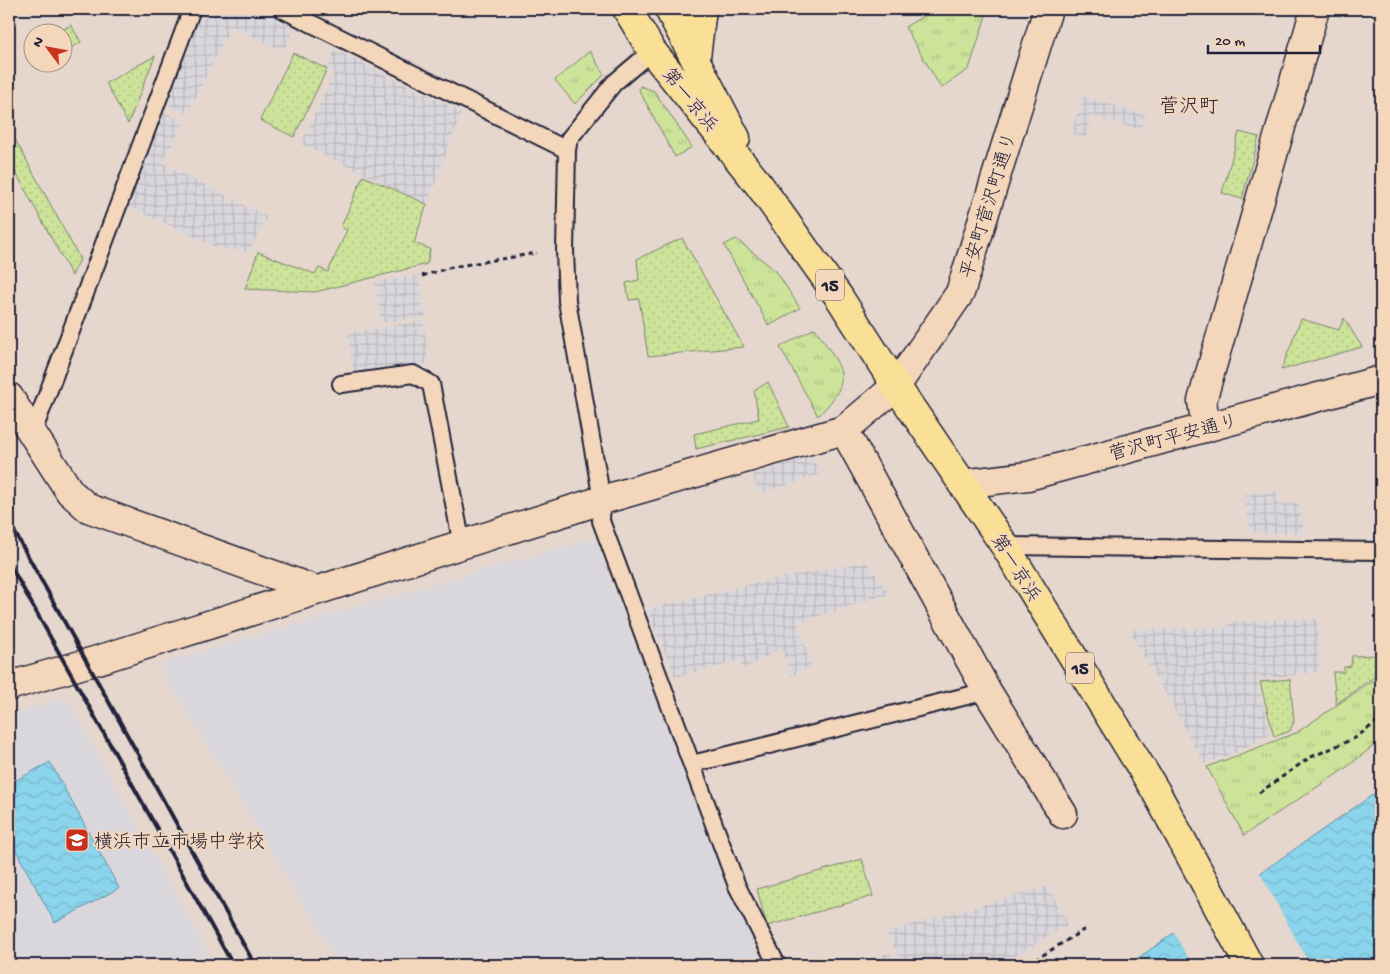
<svg xmlns="http://www.w3.org/2000/svg" width="1390" height="974" viewBox="0 0 1390 974" font-family="'Gochi Hand','Klee One',sans-serif">
<defs>
<pattern id="industrial-grid" width="8" height="8" patternUnits="userSpaceOnUse" patternTransform="scale(1.25)"><rect width="8" height="8" fill="#dad7dc"/><path d="M0 4h8M4 0v8" fill="none" stroke="#bbb8be"/></pattern>
<pattern id="grass-tufts" width="24" height="20" patternUnits="userSpaceOnUse" patternTransform="scale(1.25)"><rect width="24" height="20" fill="#cce399"/><path d="M3 7l-1-3M5 7V3M7 7l1-3M15 17l-1-3M17 17v-4M19 17l1-3" fill="none" stroke="#afc285"/></pattern>
<pattern id="garden-dots" width="8" height="8" patternUnits="userSpaceOnUse" patternTransform="scale(1.25)"><rect width="8" height="8" fill="#cce399"/><path d="M2 2h.1M6 6h.1" fill="none" stroke="#afc285" stroke-width="1.8" stroke-linecap="round"/></pattern>
<pattern id="water-waves" width="16" height="10" patternUnits="userSpaceOnUse" patternTransform="scale(1.25)"><rect width="16" height="10" fill="#8bd5ec"/><path d="M0 5q4-4 8 0t8 0" fill="none" stroke="#78b7cb"/></pattern>
</defs>
<rect width="100%" height="100%" fill="#e5d7ce"/>
<filter id="ink" filterUnits="userSpaceOnUse"><feTurbulence type="fractalNoise" baseFrequency=".02" numOctaves="2"/><feDisplacementMap in="SourceGraphic" scale="10" xChannelSelector="R" yChannelSelector="G"/><feConvolveMatrix kernelMatrix="1 2 1 2 8 2 1 2 1" color-interpolation-filters="sRGB"/></filter>
<g filter="url(#ink)">
<path fill="#dad7dc" d="M595,538L733,899L765,965H340L158,664Z
M66,698L215,965H9V715Z"/>
<path fill="url(#industrial-grid)" d="M202,9H266L295,30L283,50L231,26L187,114L167,104Z
M335,50L462,112L427,204L301,144L334,73L327,69Z
M1083,96L1145,115L1140,130L1092,115L1085,138L1071,133Z
M160,110L184,122L162,163L267,217L248,252L216,247L126,205Z
M419,275L425,317L381,323L375,282Z
M423,321L429,363L354,376L348,333Z
M811,456L821,474L759,494L753,474Z
M1277,491L1279,505L1298,502L1304,533H1250L1244,494Z
M867,562L889,594L798,622L811,666L792,676L781,648L744,669L740,661L675,677L647,609L774,579Z
M1317,619L1319,671L1257,680L1271,734L1239,751L1205,764L1129,630L1229,628L1228,622Z
M1049,886L1068,924L1001,965H904L886,932Z
M889,952L896,965H864Z"/>
<path fill="url(#grass-tufts)" stroke="#77826a" d="M935,9H988L969,69L941,88L905,27Z
M590,51L604,75L575,104L555,80Z
M640,86L654,91L692,147L675,157L639,90Z
M736,239L776,271L800,308L769,326L724,245Z
M815,328C841,369 857,377 818,416L780,347Z
M1381,675V740L1343,770L1244,835L1207,767L1296,733Z"/>
<path fill="url(#garden-dots)" stroke="#77826a" d="M71,25L81,42L63,53L62,32H58Z
M293,53L327,69L294,137L260,120Z
M155,56L128,124L106,83Z
M9,128L80,259L72,276L9,160Z
M1239,132L1259,137L1242,199L1222,193Z
M363,176L427,204L414,243L430,249L427,264L315,292L245,289L258,252L315,274L319,268L328,272L347,230L341,227Z
M682,238L744,347L648,356L639,299L629,300L626,283L639,280L637,259Z
M1344,318L1362,347L1281,370L1301,319L1339,330Z
M768,382L789,427L696,449L694,434L759,419L754,391Z
M1381,655V672L1336,704L1333,672H1344V667L1351,666L1352,656Z
M1290,679L1294,721L1290,731L1274,737L1260,682Z
M862,859L873,896L767,926L757,889Z"/>
<path fill="url(#water-waves)" stroke="#618da5" d="M50,762L119,888L55,923L9,838V784Z
M1381,789V965H1128Z"/>
<path fill="#e5d7ce" d="M1259,871L1310,965H1192L1173,931Z"/>
<g fill="none" stroke-linecap="round" stroke-linejoin="round">
<g stroke="#22223b" stroke-width="20">
<path id="service" d="M282,9L567,150
M652,51L614,83L569,139L567,150L565,251L567,301L602,500L601,521L737,886L777,965
M341,384L413,374L431,384L462,545
M32,435L192,9
M1005,546L1381,551
M692,764L987,691"/>
</g>
<g stroke="#22223b" stroke-width="31">
<path id="minor" d="M9,397L70,492L88,508L316,590
M1206,428L1202,401L1315,9
M844,430L987,691L1063,814
M9,686L101,659L602,500L844,430L896,386"/>
</g>
<g stroke="#22223b" stroke-width="31">
<path id="tertiary" d="M896,386L960,293L1048,9
M962,484L1028,476L1381,380"/>
</g>
<g stroke="#22223b" stroke-width="31">
<path id="trunk" d="M627,9L652,51L760,186L839,297L896,386L1005,546L1155,790L1249,965
M669,9L736,138
M696,57L702,9"/>
</g>
<path stroke="#22223b" stroke-width="3" stroke-dasharray="5 4" stroke-linecap="butt" d="M422,276L452,267L537,253
M1259,793L1309,758L1355,738L1381,719
M1027,965L1085,929"/>
<use href="#service" stroke="#f4d7bb" stroke-width="16"/>
<use href="#minor" stroke="#f4d7bb" stroke-width="28"/>
<use href="#tertiary" stroke="#f4d7bb" stroke-width="28"/>
<use href="#trunk" stroke="#fadf96" stroke-width="28"/>
<path stroke="#22223b" stroke-width="4" d="M9,522L255,965
M9,563L233,965"/>
</g>
</g>
<defs>
<g id="school-square" transform="scale(1.25)"><rect x="-9" y="-9" width="18" height="18" rx="4" fill="#c8321e" stroke="#f4d7bb"/><path d="M0-5L7-2L0 1L-7-2ZM-4 1L0 2.5L4 1V4Q0 6-4 4Z" fill="#fff"/></g>
</defs>
<g fill-rule="evenodd">
<use href="#school-square" x="77" y="840"/>
</g>
<g text-anchor="middle" stroke-width="4" stroke-linejoin="round" paint-order="stroke">
<g fill="#f4d7bb" stroke="#615861" stroke-width="1">
<rect x="816" y="269.5" width="28" height="31" rx="4"/>
<rect x="1066" y="652.5" width="28" height="31" rx="4"/>
</g>
<g font-size="18" font-weight="bold" fill="#22223b">
<text x="830" y="291">15</text>
<text x="1080" y="674">15</text>
</g>
<g font-size="19" fill="#22223b" stroke="#f4d7bb">
<text transform="translate(691 99) rotate(51)" y="7">第一京浜</text>
<text transform="translate(987 205) rotate(-73)" y="7">平安町菅沢町通り</text>
<text transform="translate(1173 436) rotate(-15)" y="7">菅沢町平安通り</text>
<text transform="translate(1017 567) rotate(58)" y="7">第一京浜</text>
</g>
<g font-size="19" fill="#22223b" stroke="#f4d7bb" text-anchor="start">
<text x="94" y="847">横浜市立市場中学校</text>
</g>
<g font-size="20" fill="#22223b" stroke="#f4d7bb">
<text x="1189" y="112">菅沢町</text>
</g>
</g>
<rect width="1390" height="974" fill="none" stroke="#f4d7bb" stroke-width="30"/>
<rect x="15" y="15" width="1360" height="944" fill="none" stroke="#22223b" stroke-width="2" filter="url(#ink)"/>
<g transform="translate(48 48) rotate(302)"><circle r="24" fill="#f4d7bb" stroke="#a08f88"/>
<path d="M0-4L9 19L0 12L-9 19Z" fill="#c8321e"/>
<text y="-8" font-size="14" font-weight="bold" text-anchor="middle" fill="#22223b">N</text>
</g>
<path d="M1208 45v8h112v-8" fill="none" stroke="#22223b" stroke-width="2.5"/>
<text x="1215" y="45" font-size="15" fill="#22223b" stroke="#f4d7bb" stroke-width="4" paint-order="stroke">20 m</text>
</svg>
